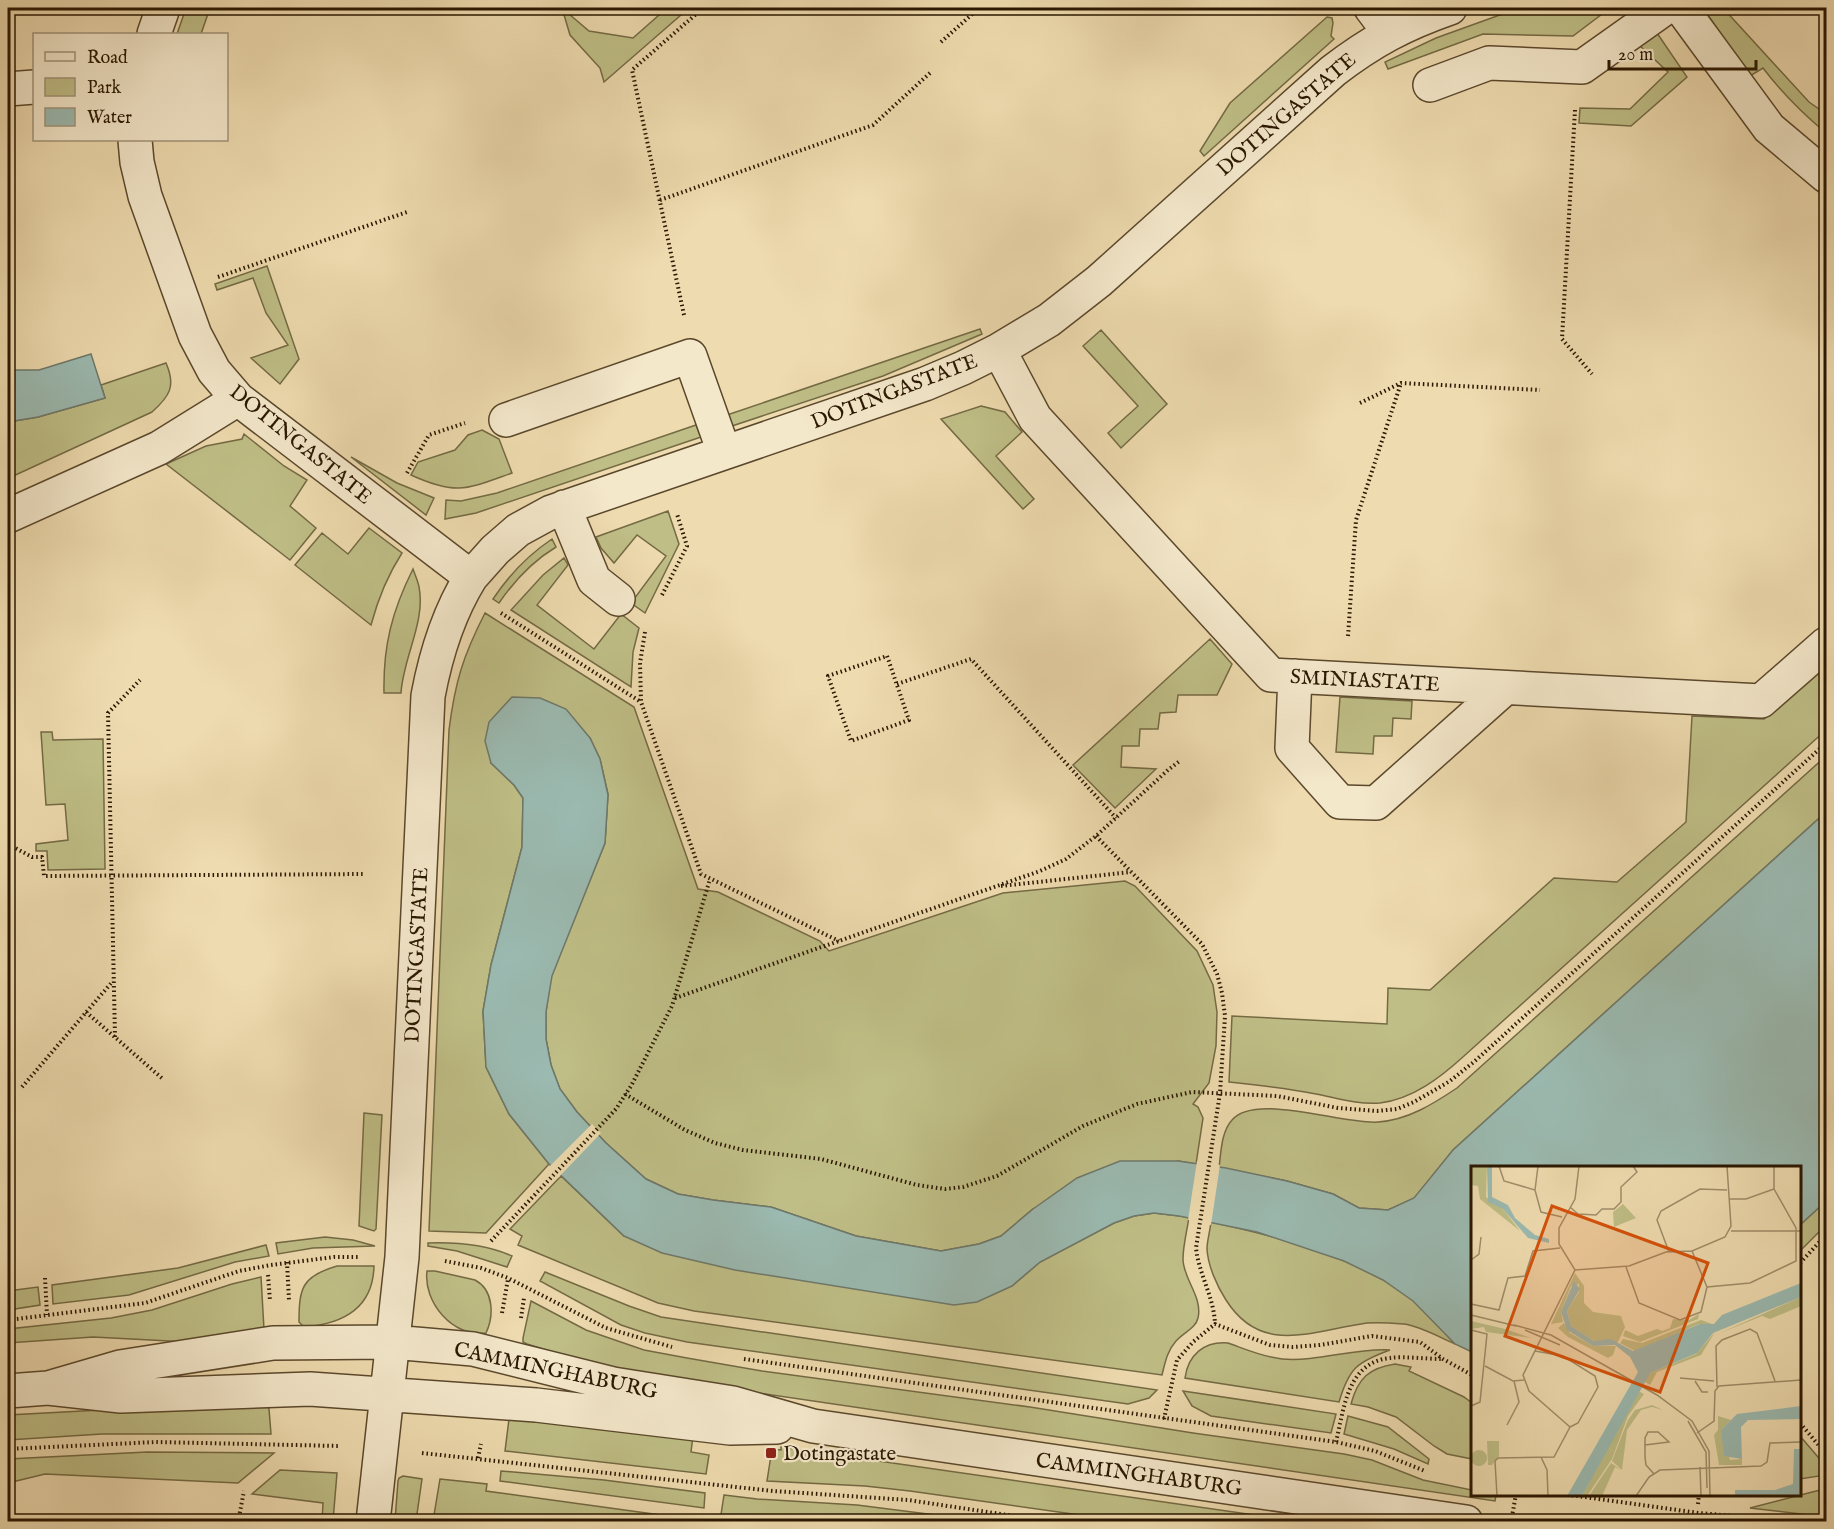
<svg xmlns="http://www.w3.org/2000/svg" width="1834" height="1529" viewBox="0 0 1834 1529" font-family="'IM FELL English',serif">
<rect width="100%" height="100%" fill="#eedbaf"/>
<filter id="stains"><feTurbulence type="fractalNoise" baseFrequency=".00333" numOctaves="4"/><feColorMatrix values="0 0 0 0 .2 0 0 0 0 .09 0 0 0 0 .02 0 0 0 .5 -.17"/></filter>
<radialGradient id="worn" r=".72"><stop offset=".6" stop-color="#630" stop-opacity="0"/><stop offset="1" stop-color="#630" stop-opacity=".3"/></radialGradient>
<path fill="#bfbe86" stroke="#746a44" stroke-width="1.5" d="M186,8H210L201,34H177Z
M562,8L589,31L633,38L667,8H689L604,82L600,68L570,35Z
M1519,8H1610L1573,36L1483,34L1388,69L1385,62L1436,38Z
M1703,8H1723L1809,102L1826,114V133C1802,113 1782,93 1763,68L1750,76Z
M1327,17L1332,18L1333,23L1331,36L1334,39L1204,156L1200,151L1230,103Z
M1657,33L1687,77L1631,126L1579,123L1580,108L1630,109L1668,72L1639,45Z
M267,266L299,359L280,384L251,358L288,345L266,313L253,278L217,290L215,284Z
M980,329L982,334L883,376L732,426L727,415Z
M1101,330L1167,404L1121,448L1108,433L1138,406L1083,346Z
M166,363C176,386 170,396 152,412L9,478L8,476V422L38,417L105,398L101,385Z
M981,406L1005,412L1022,432L996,456L1034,499L1023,509L941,419Z
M696,425L701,437L476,513L445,519L446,500L461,501L497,493Z
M482,430L499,439L512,473C467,489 457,496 411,475L418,462L455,450L468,435Z
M244,434L284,466L307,480L290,506L316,528L290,560L166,464L206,446L242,439Z
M351,457L397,483L434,498L426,515Z
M668,511L679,544L645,613L631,603L666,556L637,535L614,563L601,548L596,537Z
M369,528L402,553C387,576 378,599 371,625L295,565L322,533L348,554Z
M552,539L556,547C533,561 514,581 499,603L493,599C509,575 528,555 552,539Z
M564,558L568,565L537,605L594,649L621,614L639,628L633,652L631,687L511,610L543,575Z
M413,569C415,575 418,581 419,587C426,621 403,658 401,693H384C383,646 392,611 413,569Z
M485,613L634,707L698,889L718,892L820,941L829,951L1003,893L1125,881L1135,886L1197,951L1213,985L1217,1012L1216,1046L1209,1083L1193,1104L1198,1107L1203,1118L1196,1164L1178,1161L1033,1209L1001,1236L979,1244L941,1251L856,1236L771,1207L713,1200L678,1194L646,1179L606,1143L577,1112L560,1089L551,1065L546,1039V1012L551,976L605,843L608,794L600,759L590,738L491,763L514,785L523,798L522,847L491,965L483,1011L486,1067L509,1114L549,1164L486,1233L429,1231L449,730C455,682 463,656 485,613Z
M1210,639L1232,664L1217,695H1178L1176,712L1160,713L1158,729H1140L1139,746H1122L1121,767L1156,769L1115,808L1073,765Z
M1826,665V730L1464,1056C1441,1077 1413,1099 1380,1103C1358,1105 1337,1098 1316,1094C1287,1088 1258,1085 1229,1082L1232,1016L1387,1024L1388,988L1430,990L1554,878L1617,882L1686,822L1692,716L1764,719Z
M1340,697L1412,701L1411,719L1393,718L1392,736H1374L1373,754L1336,752Z
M41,732H52L53,740L103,739L105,869L48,870L47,851H36V844L68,840L65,804L46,805Z
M1826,756V812L1453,1150L1415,1198L1388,1210L1359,1208L1333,1194L1287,1181L1219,1168C1221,1153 1221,1132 1232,1120C1255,1092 1343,1125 1378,1122C1408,1120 1433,1104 1457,1088Z
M364,1113L382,1115L376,1229L374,1231L359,1226Z
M561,1176L624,1236L1012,1286L1040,1262L1114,1223L1134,1216L1154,1213L1189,1217C1187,1231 1183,1246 1183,1259C1183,1279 1203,1297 1198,1318C1196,1328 1183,1333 1176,1341C1167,1351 1165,1363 1162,1375L694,1311L658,1303L518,1245L522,1236L510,1229Z
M1826,1201V1225L1800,1251V1225Z
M1211,1222C1276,1236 1361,1258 1413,1300C1428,1313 1441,1330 1455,1344C1439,1337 1420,1326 1404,1324C1392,1323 1378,1322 1367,1323C1314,1330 1262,1357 1226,1300C1217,1286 1208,1266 1207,1249C1207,1241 1210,1231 1211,1222Z
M325,1237L353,1240L375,1246L313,1248L278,1254L276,1243Z
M428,1243C457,1242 485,1244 512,1256L507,1267L457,1251L428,1246Z
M266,1245L269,1256L235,1262L129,1295L53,1304L52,1285L178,1268Z
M337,1266H374C373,1309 342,1324 304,1327L299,1322C299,1288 302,1276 337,1266Z
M427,1271H435L475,1280C494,1290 494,1316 486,1333C453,1338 423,1302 427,1271Z
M545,1272L629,1306L661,1317L1157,1390L1149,1398L1128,1404L687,1342L645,1333L621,1325L540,1281Z
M261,1277L264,1329L188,1342L93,1337L8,1343V1329L111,1318L152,1310L232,1284Z
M38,1287L40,1305L8,1310V1291Z
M531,1301L586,1330L612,1339L644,1350L687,1358L762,1371L1030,1407L1193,1433L1344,1454L1372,1460L1423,1480L1472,1490V1494L1496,1495L1495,1501L656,1378L585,1362L527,1344L523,1342V1338Z
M1228,1343C1245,1349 1263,1357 1282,1359C1318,1362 1354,1348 1390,1350C1357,1362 1349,1368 1339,1402L1185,1378C1188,1355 1204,1341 1228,1343Z
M1395,1364L1411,1367L1409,1371L1464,1397L1472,1403V1459L1447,1454L1434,1446L1396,1417L1368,1407L1351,1404C1358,1378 1369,1368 1395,1364Z
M1183,1391L1336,1414L1331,1433L1211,1416L1192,1406Z
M175,1406H267L269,1409L271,1434H102L8,1440V1415Z
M1348,1416L1388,1427L1429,1459L1428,1464L1394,1449L1344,1434Z
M509,1419L693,1436L691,1452L709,1455L706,1474L505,1451Z
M1800,1436L1824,1464L1826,1475L1800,1479Z
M781,1447L1296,1521H1122L910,1491L865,1486L767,1481L772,1449L781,1450Z
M147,1452L274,1453L238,1483L45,1474L8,1483V1459Z
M280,1470L337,1473L333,1521H322L323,1503L252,1494Z
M501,1471L604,1480L705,1493L704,1508L500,1481Z
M403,1476L422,1479L416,1521H395L398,1481L399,1478Z
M440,1479L487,1484L486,1491L668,1516L658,1522L433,1521Z
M1820,1490H1826V1517L1750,1508Z
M724,1495L757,1499L857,1505L983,1521H720Z"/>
<path fill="#9bbab1" stroke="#6e796b" stroke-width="1.5" d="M91,354L105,398L38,417L8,422V370H39Z
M512,697L540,698L566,709L590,738L600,759L608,795L605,843L552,976L546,1012V1039L551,1065L560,1089L577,1112L606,1143L646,1179L678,1194L713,1200L771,1207L856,1236L941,1251L979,1244L1001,1236L1033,1209L1077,1178L1120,1161H1178L1226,1168L1287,1181L1333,1194L1359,1208L1388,1210L1414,1198L1453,1150L1826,812V1201L1800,1225V1168H1472V1352L1455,1344L1413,1301L1383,1280L1344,1261L1257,1232L1179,1216L1154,1213L1134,1216L1114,1223L1040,1262L1012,1286L977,1302L954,1305L735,1270L662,1253L624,1236L549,1164L509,1114L486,1067L483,1011L491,965L522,847L523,798L514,785L491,763L485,741L489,722Z"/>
<path fill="#eedbaf" d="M592,1124L601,1133L558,1178L548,1168Z
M1197,1161L1220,1165L1211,1225L1188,1220Z
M1532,1494H1622L1617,1522H1528Z"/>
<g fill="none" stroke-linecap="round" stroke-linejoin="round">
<g stroke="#5b482c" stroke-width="36">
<path id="minor" d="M1371,8L1389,32
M1681,8L1769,128L1826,176
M154,34L163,8
M1430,85L1489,63L1582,67L1665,8
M8,89L34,87
M135,140L137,162L145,196L195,335L214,371L238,399L471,577L495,550L518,530L551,512L925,384L963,368L999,350L1049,320L1099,281L1333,71C1372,41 1404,24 1450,8
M999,350L1035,418L1271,675L1761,701L1826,644
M506,420L690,356L724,452
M564,507L594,580L618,599
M8,516L159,448L238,399
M1295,676L1292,748L1340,802L1376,803L1505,688
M48,1388L120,1367L273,1343L392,1342L473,1349L613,1384L733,1403L813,1426L1466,1522
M8,1391L48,1388L121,1396L310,1389L536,1405L730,1428L777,1427
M373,1522L402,1257L428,696C436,653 448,614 471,577"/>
</g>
<path stroke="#2a1701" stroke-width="4" stroke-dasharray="1.5 3" stroke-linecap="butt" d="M941,42L979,8
M1822,102L1826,98
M1575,110L1562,339L1592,374
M660,200L873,125L930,73
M218,277L407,212
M684,315L632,70L703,8
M1360,403L1401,383L1540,390
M407,473L429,435L465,423
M662,595L687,546L677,514
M501,613L641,702
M645,632L640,663L641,702L701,874L839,941
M1348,636L1356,520L1401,383
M887,656L909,720L851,741L828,676Z
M897,684L971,659L1116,818
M1096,836L1202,944L1217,974L1222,993L1225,1016L1220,1093L1196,1248C1199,1275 1214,1297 1215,1324
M8,844L32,857H42L44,876L365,874
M1001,886L1131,872
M675,998L1040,871L1066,859L1096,836L1168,770L1181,760
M86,1012L164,1080
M115,1037L108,713L140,680
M22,1087L113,981
M625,1094L685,1130L715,1143L743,1150L821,1159L917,1185L945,1189L963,1187L997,1176L1083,1126L1137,1104L1192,1092L1277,1096L1338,1108L1377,1111L1397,1109L1414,1102L1450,1081L1475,1061L1826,743
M491,1241L616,1109L631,1086L672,1006L710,879
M445,1261L481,1268L508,1278L606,1328L672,1347
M287,1262L289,1301
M1800,1263L1826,1235
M268,1275L270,1301
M45,1278L47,1315
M502,1313L508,1279
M521,1318L524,1298
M8,1320L145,1303L239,1271L271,1265L334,1257H359
M744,1359L1336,1442L1375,1451L1425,1471
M1164,1419L1177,1360L1193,1342L1215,1324L1270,1345L1293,1347L1320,1345L1372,1336L1420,1342L1443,1359L1472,1375
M1800,1423L1826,1454
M1336,1442C1344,1409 1347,1362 1390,1358C1404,1356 1426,1359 1442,1359
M8,1449L156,1442L340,1446
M422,1453L773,1491L908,1500L1054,1522
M478,1458L481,1444
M1563,1494L1699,1513L1802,1522
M1698,1504L1699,1494
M238,1522L244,1491
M706,1522V1521
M1511,1522L1516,1494
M1695,1522V1521"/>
<use href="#minor" stroke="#f4e8cb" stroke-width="33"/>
</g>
<rect fill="#8f2418" stroke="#f4e8cb" stroke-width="2" x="765" y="1447" width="12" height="12" rx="3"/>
<g text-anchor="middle" stroke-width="4.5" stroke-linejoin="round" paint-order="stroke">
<g font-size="21" fill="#2a1701" stroke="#f4e8cb">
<text transform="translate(1286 114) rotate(-41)" y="7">DOTINGASTATE</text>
<text transform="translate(894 391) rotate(-21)" y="7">DOTINGASTATE</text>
<text transform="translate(301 444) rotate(39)" y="7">DOTINGASTATE</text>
<text transform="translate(1365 680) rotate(3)" y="7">SMINIASTATE</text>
<text transform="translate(416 955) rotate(-87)" y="7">DOTINGASTATE</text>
<text transform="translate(556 1370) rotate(12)" y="7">CAMMINGHABURG</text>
<text transform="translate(1139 1474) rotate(8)" y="7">CAMMINGHABURG</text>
</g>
<g font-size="21" fill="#2a1701" stroke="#f4e8cb" text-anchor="start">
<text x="783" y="1460">Dotingastate</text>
</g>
</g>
<g transform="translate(1471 1166)">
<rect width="330" height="330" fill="#eedbaf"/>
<path d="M0,0H16L15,31L32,43L49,65L9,33L7,20L0,19ZM152,38L165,52L143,61L142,46ZM104,107L113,120V137L122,146L150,150L154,161L147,176L123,175L100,160L96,145L108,126V118L100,120L90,146L92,156L80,158ZM330,131V140L299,153L291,150L247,168ZM228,148L227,153L169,176L152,170L154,164L167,170L186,163L191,165L199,162L202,153L218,154ZM230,154L241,158H228L164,185L149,177L152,173L171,177ZM0,155L34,163L60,172L15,166L13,161L0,163ZM93,157L99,167L122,180H145L142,189L137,192L97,171L87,162ZM244,166L230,189L186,206L179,219L173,215L179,207L225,188ZM167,225L173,228L157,250L141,293L116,330H111ZM181,239L192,244L181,241L170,244L156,264L151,304L141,295L157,254L164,244ZM247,250L260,254L250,264L259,294L271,293V299H248L243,269L247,264ZM16,275H28V290L21,299H17ZM0 292a8 8 0 1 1 16 0a8 8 0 1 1-16 0ZM140,297L150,304L144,301L131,330H118Z" fill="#bfbe86"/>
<path d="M16,0H21V31L37,39L44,52L64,69L78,73V77L57,72L32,43L17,36ZM103,115L109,123L96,145L100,160L123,175L140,173L162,185L229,158H243L251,149L330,117V131L242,167L226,187L179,207L111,330H96L167,206L159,191L144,179L122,180L96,164L90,146ZM330,240V253L277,254L270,261L271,293L253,290L250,264L266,248ZM323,283H330V330H264V324H304L322,318Z" fill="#9bbab1"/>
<path fill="none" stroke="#a08d69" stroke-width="1.5" d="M28,0L33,15L64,24L70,46L91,51M108,0L104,33L88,62V78L104,104L158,100L195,86L221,85L254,71L260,60L256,0M64,24L67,0M259,33H275L303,23V0M99,41L107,48L125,49L131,43H143L150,36V21L166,6L162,0M260,65H330M198,86L186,54L190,45L229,23L256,24M0,94L8,88L10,71M155,101L168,137L209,154L230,146L236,121L221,85M236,121L279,117L325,95V62L303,23M0,138L28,144L37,112L54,110L62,85L89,82M0,149L45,160M43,159L80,169L186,229L221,255L238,285L239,330M0,164L16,168L9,236L0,240M54,164L89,179M64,185L92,190L124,210L127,221L107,257L99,261M14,200L42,215L53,214M209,212L243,215M224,215L231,226H237M246,221L245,180L251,174L279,163L286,167L304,215M217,255L235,286L236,322M36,259L48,236L43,215M99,261L58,225L52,209L104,104M226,267L243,255L244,225L248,220L330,214M174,279L198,276L187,266H177L174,272V291L175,299L183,308M70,291L76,304L77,330M229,301L230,330M26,330L24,295L27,292L83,291L99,261M165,330L178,311L189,304L290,300L296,296L299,277L330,276"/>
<path fill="#d5520b" fill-opacity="0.15" stroke="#d5520b" stroke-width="3" d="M81,40L237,97L189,226L34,170Z"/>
<rect width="330" height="330" fill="none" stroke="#2a1701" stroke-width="3"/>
</g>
<rect width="1834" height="1529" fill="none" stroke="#eedbaf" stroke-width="30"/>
<rect x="9" y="9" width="1816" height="1511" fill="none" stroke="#2a1701" stroke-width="3"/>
<rect x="15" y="15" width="1804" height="1499" fill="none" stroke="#2a1701" stroke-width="1.5"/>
<rect x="33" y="33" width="195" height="108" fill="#f4e8cb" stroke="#a3947a" stroke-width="1.5"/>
<rect x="45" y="52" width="30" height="9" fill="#f4e8cb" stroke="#a3947a" stroke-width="1.5"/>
<text x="87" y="63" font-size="18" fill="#2a1701">Road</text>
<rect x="45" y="78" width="30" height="18" fill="#bfbe86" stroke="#a3947a" stroke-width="1.5"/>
<text x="87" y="93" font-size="18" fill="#2a1701">Park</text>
<rect x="45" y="108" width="30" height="18" fill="#9bbab1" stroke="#a3947a" stroke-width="1.5"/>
<text x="87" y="123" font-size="18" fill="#2a1701">Water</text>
<path d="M1609 60v9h147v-9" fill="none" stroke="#2a1701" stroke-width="3"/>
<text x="1618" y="60" font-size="18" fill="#2a1701" stroke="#f4e8cb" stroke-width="4.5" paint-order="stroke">20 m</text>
<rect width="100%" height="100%" filter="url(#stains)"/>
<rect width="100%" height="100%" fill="url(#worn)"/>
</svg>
